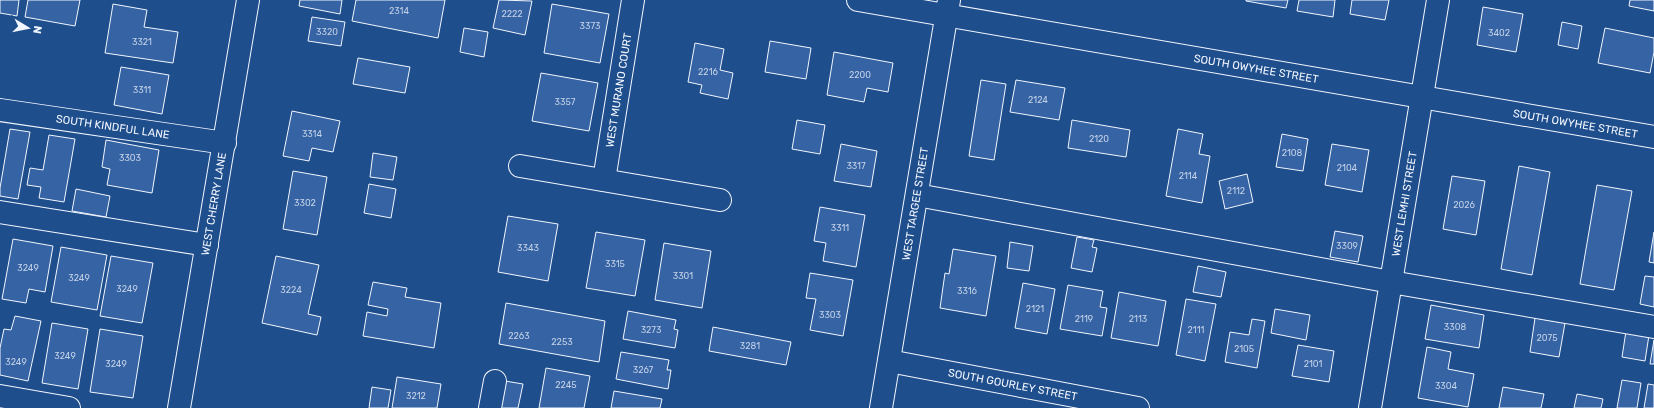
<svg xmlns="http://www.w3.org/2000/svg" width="1654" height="408" viewBox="0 0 1654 408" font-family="Rubik,sans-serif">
<rect width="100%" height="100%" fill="#1f4e8c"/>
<path fill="#3563a3" stroke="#f2f6ff" d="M0,0H19L17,16L0,13Z
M28,0H80L75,26L25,17Z
M300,0H342L340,14L299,6Z
M356,0H445L438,38L352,21Z
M499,0L532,1L525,35L493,28Z
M1246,0H1288L1286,8L1246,1Z
M1299,0H1335L1333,17L1297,11Z
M1352,0H1389L1385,20L1350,14Z
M1630,0H1654V11L1629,6Z
M113,4L147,10L144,27L178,32L173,63L105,53Z
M552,4L609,14L600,63L544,53Z
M1483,7L1523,14L1516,52L1477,45Z
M312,17L345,22L341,46L308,41Z
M1562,22L1582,26L1578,49L1558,45Z
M464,28L488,32L484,57L460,52Z
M1605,28L1654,38V52L1650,73L1598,63Z
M770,41L811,48L806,79L765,72Z
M695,43L724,49L720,70L733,73L728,99L700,93L702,85L688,82Z
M834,52L893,63L888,92L867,88L864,102L827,95Z
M358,58L410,67L405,93L353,84Z
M121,67L169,75L162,114L114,105Z
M541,73L598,83L589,131L532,121Z
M981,80L1006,84L994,160L969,156Z
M1016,80L1065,88L1059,120L1010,112Z
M292,111L340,121L333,152L312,148L309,161L283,156Z
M797,120L825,125L820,154L792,149Z
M1072,120L1130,130L1126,157L1068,148Z
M10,129L30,132L18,199L0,196V188Z
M1178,129L1203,134L1199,154L1210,156L1202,203L1166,196Z
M1282,134L1308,139L1303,171L1276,167Z
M49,135L75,139L64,202L39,198L41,187L27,185L30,168L43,170Z
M106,140L159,150L152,193L107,185L110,169L102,167Z
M841,144L877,151L871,187L834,181Z
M1332,144L1369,150L1362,192L1325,185Z
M373,153L397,157L393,180L370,177Z
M1519,166L1550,172L1532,275L1501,269Z
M293,171L327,177L317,235L283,229Z
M1247,174L1253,202L1225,209L1219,181Z
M1452,176L1485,181L1476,235L1443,229Z
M369,184L396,189L391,218L364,213Z
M1597,185L1632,191L1614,290L1580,284Z
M76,189L110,196L106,217L72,211Z
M820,207L865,215L856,267L823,261L826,243L814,241Z
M508,216L558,224L548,281L498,272Z
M1335,231L1363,236L1358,262L1330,257Z
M596,232L645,240L635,296L586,288Z
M1654,232V263L1649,262Z
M1077,237L1094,240L1092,247L1097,248L1092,272L1071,268Z
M13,239L53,246L45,292L29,289L26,303L2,299Z
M1010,242L1033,246L1029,271L1007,268Z
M664,243L711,251L702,308L655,300Z
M61,247L107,255L97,310L51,302Z
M953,249L996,256L986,316L940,308L945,273L949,274Z
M111,256L153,263L142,323L100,316Z
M276,256L319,265L308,314L321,317L317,335L262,323Z
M1198,266L1226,272L1221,297L1193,292Z
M810,273L853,280L843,336L810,330L816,299L806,298Z
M1645,276L1654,277V307L1640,304Z
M373,282L407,288L405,297L441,303L434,348L363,336L367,312L387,316L388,309L368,305Z
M1023,283L1055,289L1047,334L1015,328Z
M1068,285L1103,291L1100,307L1107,308L1102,336L1060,329Z
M1119,292L1166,301L1158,346L1111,338Z
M1186,299L1216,304L1205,361L1176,355Z
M506,303L605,321L599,362L499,344Z
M1431,305L1484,315L1479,348L1425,339Z
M1275,309L1310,315L1306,340L1271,333Z
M628,311L676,320L674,329L678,330L675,348L623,339Z
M15,316L41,321L28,381L0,375V348L4,329L11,330Z
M1535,318L1565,323L1559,357L1530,352Z
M1252,319L1265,321L1257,368L1225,362L1230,332L1249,335Z
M52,323L88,329L78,389L42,383Z
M713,327L791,342L786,365L709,351Z
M100,329L143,336L133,398L90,392Z
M1626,331L1649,335L1645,361L1622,357Z
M1654,340V364H1650Z
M1298,345L1334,351L1329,382L1292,376Z
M1427,347L1451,352L1448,369L1474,374L1468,407L1418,398Z
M621,352L669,360L667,370H671L668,389L616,379Z
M546,368L590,376L584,408H539Z
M397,377L441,384L437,408H392Z
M1622,380L1641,383L1637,408H1617Z
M505,381L523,384L518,408H500Z
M1648,384L1654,385V408H1644Z
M372,387L391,390L388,408H369Z
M1503,387L1544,394L1541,408H1499Z
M614,391L662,399L660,408H611Z
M1577,394L1603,399L1601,408H1574Z"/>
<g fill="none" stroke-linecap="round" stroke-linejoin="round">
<g stroke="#f2f6ff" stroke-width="24">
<g id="minor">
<path id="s1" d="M858,0L1654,137"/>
<path id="s2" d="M0,110L225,143"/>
<path d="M520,166L720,200"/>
<path id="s3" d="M604,180L633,0"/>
<path d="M917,195L1391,282L1654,327"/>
<path d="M0,212L207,245"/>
<path id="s4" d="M889,361L1138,408"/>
<path d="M0,396L69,408"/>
<path id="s5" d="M179,408L248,0"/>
<path d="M490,408L495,381"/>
<path id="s6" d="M881,408L949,0"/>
<path id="s7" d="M1370,408L1438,0"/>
</g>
</g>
<use href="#minor" stroke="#1f4e8c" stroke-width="22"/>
</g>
<g text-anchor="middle" stroke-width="3" stroke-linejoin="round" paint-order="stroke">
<g font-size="9" fill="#c3d1e8">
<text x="399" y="14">2314</text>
<text x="512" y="17">2222</text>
<text x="590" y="29">3373</text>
<text x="327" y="35">3320</text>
<text x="1499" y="36">3402</text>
<text x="142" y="45">3321</text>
<text x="708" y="75">2216</text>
<text x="860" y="78">2200</text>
<text x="142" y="93">3311</text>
<text x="1038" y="103">2124</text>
<text x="565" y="105">3357</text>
<text x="312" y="137">3314</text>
<text x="1099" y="142">2120</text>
<text x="1292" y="156">2108</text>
<text x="130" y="161">3303</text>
<text x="856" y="169">3317</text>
<text x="1347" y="171">2104</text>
<text x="1188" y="179">2114</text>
<text x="1236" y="194">2112</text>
<text x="305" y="206">3302</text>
<text x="1464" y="208">2026</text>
<text x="840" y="231">3311</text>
<text x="1347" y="249">3309</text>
<text x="528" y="251">3343</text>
<text x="615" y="267">3315</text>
<text x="28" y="271">3249</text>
<text x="683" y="279">3301</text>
<text x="79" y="281">3249</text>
<text x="127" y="292">3249</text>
<text x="291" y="293">3224</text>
<text x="967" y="294">3316</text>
<text x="1035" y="312">2121</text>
<text x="830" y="318">3303</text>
<text x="1084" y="322">2119</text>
<text x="1138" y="322">2113</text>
<text x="1455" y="330">3308</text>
<text x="651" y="333">3273</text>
<text x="1196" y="333">2111</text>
<text x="519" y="339">2263</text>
<text x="1547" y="341">2075</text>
<text x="562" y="345">2253</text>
<text x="750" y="349">3281</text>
<text x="1244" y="352">2105</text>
<text x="65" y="359">3249</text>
<text x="16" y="365">3249</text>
<text x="116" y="367">3249</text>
<text x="1313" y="367">2101</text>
<text x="643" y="373">3267</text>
<text x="566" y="388">2245</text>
<text x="1446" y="389">3304</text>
<text x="416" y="399">3212</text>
</g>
<g font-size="11" fill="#f2f6ff" stroke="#1f4e8c">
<text dy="4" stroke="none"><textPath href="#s1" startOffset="404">SOUTH OWYHEE STREET</textPath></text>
<text dy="4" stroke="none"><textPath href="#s3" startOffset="91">WEST MURANO COURT</textPath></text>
<text dy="4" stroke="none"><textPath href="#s1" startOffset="728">SOUTH OWYHEE STREET</textPath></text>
<text dy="4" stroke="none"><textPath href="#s2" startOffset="114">SOUTH KINDFUL LANE</textPath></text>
<text dy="4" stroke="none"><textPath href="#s5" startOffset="207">WEST CHERRY LANE</textPath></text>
<text dy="4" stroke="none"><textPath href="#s6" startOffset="207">WEST TARGEE STREET</textPath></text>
<text dy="4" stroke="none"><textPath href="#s7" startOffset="207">WEST LEMHI STREET</textPath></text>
<text dy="4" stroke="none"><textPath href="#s4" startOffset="126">SOUTH GOURLEY STREET</textPath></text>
</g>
</g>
<g transform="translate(28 28) rotate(100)" stroke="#1f4e8c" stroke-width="3" paint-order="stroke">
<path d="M0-3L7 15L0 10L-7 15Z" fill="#f2f6ff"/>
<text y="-6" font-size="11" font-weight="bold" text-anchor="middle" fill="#f2f6ff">N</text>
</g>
</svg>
